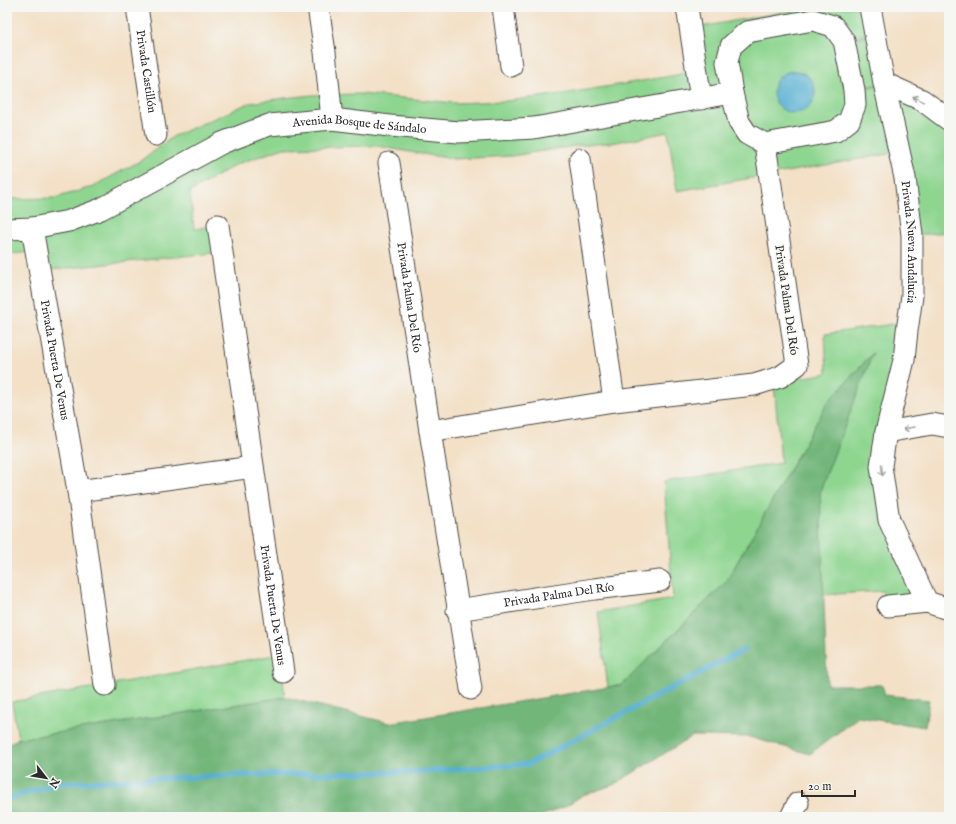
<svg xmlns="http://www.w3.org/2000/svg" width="956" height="824" viewBox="0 0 956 824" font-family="'IM FELL English',serif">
<rect width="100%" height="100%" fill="#f6f6f2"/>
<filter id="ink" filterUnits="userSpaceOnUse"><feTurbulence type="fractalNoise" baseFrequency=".025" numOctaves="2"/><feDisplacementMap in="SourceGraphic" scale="8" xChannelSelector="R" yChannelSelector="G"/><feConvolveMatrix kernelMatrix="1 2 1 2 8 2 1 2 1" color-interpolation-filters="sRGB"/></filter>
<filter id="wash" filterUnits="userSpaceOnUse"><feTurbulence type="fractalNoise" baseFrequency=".012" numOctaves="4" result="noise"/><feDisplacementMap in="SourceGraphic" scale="16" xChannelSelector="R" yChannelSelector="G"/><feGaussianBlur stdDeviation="0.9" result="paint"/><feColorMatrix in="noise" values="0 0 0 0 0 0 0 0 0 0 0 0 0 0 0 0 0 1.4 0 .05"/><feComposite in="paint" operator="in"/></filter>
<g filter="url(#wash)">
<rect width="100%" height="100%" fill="#f3e0c6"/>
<path fill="#8ed590" stroke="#5c805e" d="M810,7H869L874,32L845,40L833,27L854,90L884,84L899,152L770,175L766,144L849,121L765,143L769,175L677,191L668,132L617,142L575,146L511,156L454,159L410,152L377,146L284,148L237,164L190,192L194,229L218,225L222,252L40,271L36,251L7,255V199L55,198L92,187L140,161L174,136L249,103L284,98L312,95L361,94L455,103L506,101L555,95L611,86L677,75L696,69L690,29Z
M875,34L884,83L855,89L845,41Z
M887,86L949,122V232L914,235Z
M907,322L879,466L924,600L888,604L882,591L823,595L820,491L872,354L828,402L726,582L622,685L608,687L598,612L673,599L664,482L781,463L774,383L827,373L825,334Z
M280,654L285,697L18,739L12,702Z"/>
<path fill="#72b67a" stroke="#4e7052" d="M873,353L820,491L827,685H882L885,695L929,700L925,727L858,717L810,754L749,737L693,736L613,785L583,795L564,807L539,817H7V744L18,739L285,697L389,723L622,685L726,582L828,402Z"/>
<path fill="#54afd2" stroke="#406d7e" d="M773 92a21 21 0 1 1 42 0a21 21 0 1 1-42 0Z"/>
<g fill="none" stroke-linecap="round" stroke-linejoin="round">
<path stroke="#54afd2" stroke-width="5.5" d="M7,799L61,783L240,775L416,772L529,764L745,649"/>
</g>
</g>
<g filter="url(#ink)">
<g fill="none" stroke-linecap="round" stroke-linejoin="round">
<g stroke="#494642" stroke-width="23">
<g id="minor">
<path id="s1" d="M137,7L156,135"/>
<path d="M318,7L325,52L332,119"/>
<path d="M503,7L511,66"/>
<path d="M687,7L701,99"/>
<path id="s2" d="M870,7L884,83L905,178L912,235V296L907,331L904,360L886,432L881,466L889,520L927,602"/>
<path d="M813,20L833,26L844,41L854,90L855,105L849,121L836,131L765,144L747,134L739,122L732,93L727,62L731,46L747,32Z"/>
<path d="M884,83L922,100L949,120"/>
<path d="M580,159L614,401"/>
<path id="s3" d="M389,163L430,431L471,689"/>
<path id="s4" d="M218,225L283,672"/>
<path id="s5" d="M32,228L78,491L105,685"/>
<path id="s6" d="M7,229L32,228L69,221L101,209L222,143L269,125L332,119L390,126L459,132L534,128L732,93"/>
<path d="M430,431L614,401L754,385L780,377L797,365L765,144"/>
<path d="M886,432L932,424L949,427"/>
<path d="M78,491L253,467"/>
<path d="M888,606L927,602L945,608L949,607"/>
<path id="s7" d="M457,610L594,589L660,581"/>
<path d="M791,817L798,803"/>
</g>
</g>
<use href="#minor" stroke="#fff" stroke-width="21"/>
</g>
<defs><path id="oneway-shaft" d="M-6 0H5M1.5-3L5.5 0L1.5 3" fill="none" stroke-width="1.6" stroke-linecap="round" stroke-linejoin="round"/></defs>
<g stroke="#a0a0a0">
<use href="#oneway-shaft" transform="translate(918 99) rotate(-154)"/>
<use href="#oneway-shaft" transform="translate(909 428) rotate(171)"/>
<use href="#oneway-shaft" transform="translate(882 470) rotate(85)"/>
</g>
</g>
<g text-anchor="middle" stroke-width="3" stroke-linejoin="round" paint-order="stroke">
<g font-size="12" fill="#2b2b2b" stroke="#f6f6f2">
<text dy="4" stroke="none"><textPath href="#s1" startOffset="65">Privada Castillón</textPath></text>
<text dy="4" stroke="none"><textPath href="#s6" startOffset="376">Avenida Bosque de Sándalo</textPath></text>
<text dy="4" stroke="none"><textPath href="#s2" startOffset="239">Privada Nueva Andalucia</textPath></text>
<text dy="4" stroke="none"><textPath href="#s3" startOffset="136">Privada Palma Del Río</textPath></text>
<text transform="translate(787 300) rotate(82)" y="4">Privada Palma Del Río</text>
<text dy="4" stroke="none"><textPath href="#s5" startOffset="134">Privada Puerta De Venus</textPath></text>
<text dy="4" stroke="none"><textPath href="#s7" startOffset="103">Privada Palma Del Río</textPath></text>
<text dy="4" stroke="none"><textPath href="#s4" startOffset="384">Privada Puerta De Venus</textPath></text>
</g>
</g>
<rect width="956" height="824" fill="none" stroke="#f6f6f2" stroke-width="24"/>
<g transform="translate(46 778) rotate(121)" stroke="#f6f6f2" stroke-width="3" paint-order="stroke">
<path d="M0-3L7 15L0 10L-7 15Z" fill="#2b2b2b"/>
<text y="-6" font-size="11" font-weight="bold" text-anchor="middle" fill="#2b2b2b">N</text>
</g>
<path d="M802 790v6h53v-6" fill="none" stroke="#2b2b2b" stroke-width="2"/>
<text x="808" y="790" font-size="12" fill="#2b2b2b" stroke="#f6f6f2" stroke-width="3" paint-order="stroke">20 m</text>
</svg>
